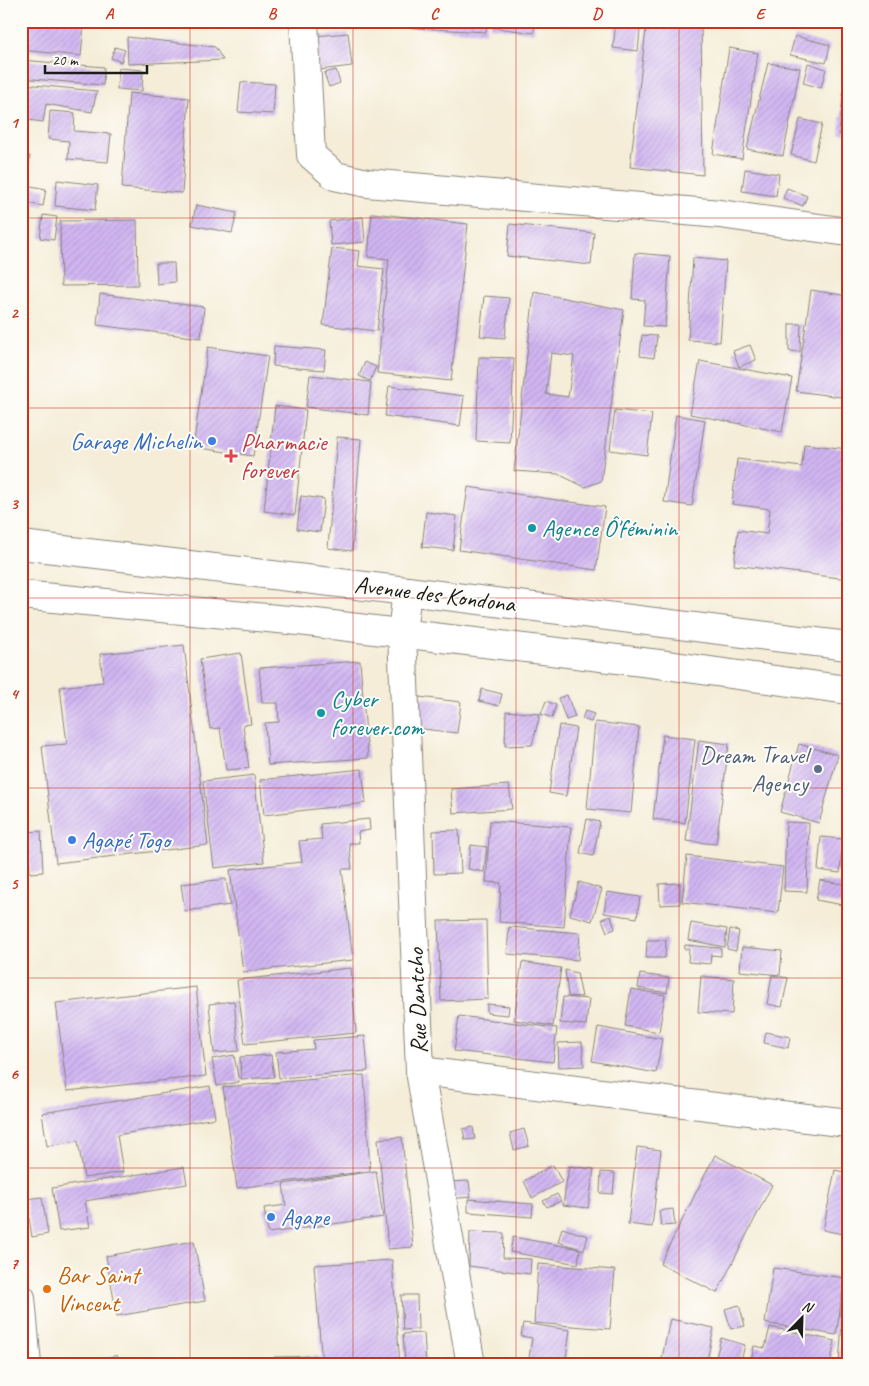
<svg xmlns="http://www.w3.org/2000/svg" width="869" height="1386" viewBox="0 0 869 1386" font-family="Caveat,sans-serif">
<defs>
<pattern id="building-hatch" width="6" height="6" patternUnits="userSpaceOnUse" patternTransform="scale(1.25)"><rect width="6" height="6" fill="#d1b6f2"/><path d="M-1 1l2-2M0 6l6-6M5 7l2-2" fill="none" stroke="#b39ccf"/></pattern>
</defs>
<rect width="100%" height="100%" fill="#fdfcf7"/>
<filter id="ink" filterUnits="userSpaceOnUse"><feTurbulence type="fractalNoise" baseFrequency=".02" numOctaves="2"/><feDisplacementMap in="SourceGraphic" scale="10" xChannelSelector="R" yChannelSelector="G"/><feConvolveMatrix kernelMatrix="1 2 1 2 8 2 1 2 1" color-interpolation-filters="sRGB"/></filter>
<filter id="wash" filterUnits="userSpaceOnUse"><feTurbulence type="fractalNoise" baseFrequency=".0096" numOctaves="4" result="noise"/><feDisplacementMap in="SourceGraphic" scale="20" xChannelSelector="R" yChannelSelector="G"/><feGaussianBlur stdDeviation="1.12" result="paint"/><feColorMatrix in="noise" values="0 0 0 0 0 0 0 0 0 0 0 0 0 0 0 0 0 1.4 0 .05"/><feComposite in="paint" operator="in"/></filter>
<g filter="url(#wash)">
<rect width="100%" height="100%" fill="#f5edd8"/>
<g id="blocks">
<path fill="url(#building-hatch)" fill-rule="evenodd" d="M21,21H66L84,23L81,56L21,50Z
M126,21H195L194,25L126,24Z
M399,21H487L486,32L399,27Z
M491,21H535L534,33L490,27Z
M616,21H641L638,51L613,48Z
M647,21H701L703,175L630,167Z
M348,33L352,66L319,70L315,36Z
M795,36L830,45L826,63L790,55Z
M127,37L215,47L223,60L128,64Z
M115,47L125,50L121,62L111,58Z
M729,48L758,53L742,159L713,154Z
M21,60L104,67L103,85L21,78Z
M768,63L800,68L783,156L747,149Z
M808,63L826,69L821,88L803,83Z
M846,66H848V135L839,134Z
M119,68L143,70L142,91L117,89Z
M336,70L340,83L329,87L324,73Z
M21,80H25L24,84L97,91L92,112L46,104L43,122L21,119Z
M241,82L275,84L273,114L238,112Z
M129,93L189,98L182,193L122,188Z
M50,111L75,113L74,131L111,134L108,162L68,159L69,141L48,139Z
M800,119L822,124L814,161L791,155Z
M21,154L30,156L27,179L21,178Z
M745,169L779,174L776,196L742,191Z
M57,180L98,185L95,210L55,206Z
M21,184L46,189L43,206L21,202Z
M787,188L807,196L803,206L783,198Z
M196,205L237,213L232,233L192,225Z
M372,213L468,224L451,381L377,373L389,259L368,257Z
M43,215L57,217L54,240L40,238Z
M363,217L365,242L331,245L329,221Z
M137,220L138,285L61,286L60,221Z
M510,224L594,233L591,265L507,256Z
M332,248L360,251L358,266L384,269L377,331L323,325Z
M635,253L670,256L665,327L643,326L645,300L632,299Z
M693,258L726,261L720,342L688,340Z
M156,263H174L175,282L157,284Z
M811,290L848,296V398L796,391Z
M534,292L624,310L601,481L585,487L558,474L514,471ZM551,353L574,356L568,397L546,394Z
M100,294L204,307L201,338L97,325Z
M484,296L509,298L505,338L480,336Z
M789,324H801L800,352L789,351Z
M642,335L657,336L654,358L640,356Z
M750,345L756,360L739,367L733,351Z
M274,346L326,350L324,370L273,366Z
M208,347L268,356L253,456L193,447Z
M479,357L514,358L510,443L476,441Z
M700,361L792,378L782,432L690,414Z
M365,362L376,367L370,381L359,376Z
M310,375L371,382L368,415L306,407Z
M389,386L464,396L460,426L385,416Z
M275,406L306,410L295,515L264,511Z
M615,410L652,414L647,455L610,450Z
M676,415L705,420L692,506L664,502Z
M846,420L848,421V443L844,442Z
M337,437L361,439L352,551L328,548Z
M804,444L848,449V579L734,565L738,530L767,534L770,509L732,504L737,459L802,467Z
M468,487L605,507L596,570L459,550Z
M301,496L324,499L320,532L297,529Z
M426,512L457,516L453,550L422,547Z
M184,645L208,845L56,863L42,746L67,744L60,687L103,682L100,654Z
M241,653L251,724L243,725L249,768L226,770L220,728L210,729L200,659Z
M360,661L368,758L268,765L265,723L279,722L278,703H262L259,668Z
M482,689L502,694L499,706L479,701Z
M567,695L575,717L566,720L558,698Z
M419,697L461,702L457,733L415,728Z
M546,701L556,705L552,718L541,714Z
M506,711L540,714L532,745L505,746Z
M585,711L594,714L591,722L582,719Z
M595,722L639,727L631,813L587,809Z
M559,725L576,728L566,796L549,793Z
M663,735L695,739L685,823L653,819Z
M699,740L729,744L716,844L686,841Z
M799,744L838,755L819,823L780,812Z
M362,769L366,803L264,815L260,780Z
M254,775L264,862L214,868L203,781Z
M509,785L512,809L453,813L451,789Z
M369,819L370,830L358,832L359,843H349L352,869H342L353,960L243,972L230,870L302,862L299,841L322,839L320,824Z
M587,819L600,822L593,856L580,853Z
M490,821L571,827L564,927L499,922L501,883L486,882Z
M786,822L809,823L807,892L784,891Z
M459,830L461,873L434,874L433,831Z
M41,831L43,872L30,873L28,832Z
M821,837L843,839L840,873L818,870Z
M471,845L487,847L484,872L468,869Z
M687,856L783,867L778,913L682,902Z
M226,879L230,905L185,911L181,884Z
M820,880L848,885V906L816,900Z
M579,882L602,889L592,921L570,915Z
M680,883V904L660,905L659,884Z
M607,892L640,897L637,918L604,913Z
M611,916L615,929L607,932L602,919Z
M486,920L488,999L441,1001L438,921Z
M691,923L727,929L725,947L688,940Z
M509,927L580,933L578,960L507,954Z
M730,929L739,931L736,951L727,949Z
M647,940H666L665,958H646Z
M685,945L721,948V956L711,955L710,964L688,962L689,949H684Z
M742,947L782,951L780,975L740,971Z
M522,962L561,968L553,1026L514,1020Z
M351,968L356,1033L245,1044L237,980Z
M565,970L577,973L582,997L568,996Z
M640,974L669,978L667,993L638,988Z
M772,975L788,978L782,1007L767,1004Z
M701,976L734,979L732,1014L698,1012Z
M196,987L206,1076L67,1091L56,1003Z
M631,989L665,995L659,1032L625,1026Z
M563,997L589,999L586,1025L560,1023Z
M234,1001L239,1051L214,1053L209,1004Z
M487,1004L509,1006L508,1015L487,1013Z
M459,1016L557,1028L553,1062L454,1051Z
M598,1027L662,1039L656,1073L592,1061Z
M766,1032L790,1037L788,1048L764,1043Z
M365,1036L368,1071L279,1078L276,1052L314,1049L313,1040Z
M582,1042L584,1066L559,1067L558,1043Z
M234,1055L239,1082L217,1086L212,1059Z
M271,1055L274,1077L241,1079L240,1057Z
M364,1075L370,1171L237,1188L223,1087Z
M210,1086L215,1118L117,1135L123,1172L84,1178L78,1141L47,1146L42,1113Z
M473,1127L475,1139L465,1140L463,1129Z
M524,1129L529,1146L514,1150L510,1133Z
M402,1137L413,1247L388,1249L378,1139Z
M637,1147L661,1150L652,1227L628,1224Z
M715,1155L772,1185L717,1293L660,1264Z
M553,1165L562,1182L532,1198L524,1181Z
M569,1166L594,1169L588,1208L563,1205Z
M184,1167L187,1184L85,1201L90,1227L59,1231L52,1188Z
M835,1170L848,1173V1235L823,1230Z
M376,1171L383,1217L268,1233L264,1208L286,1205L283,1184Z
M601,1172L615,1173L613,1194L600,1193Z
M469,1181L471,1197L448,1199L446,1182Z
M557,1194L561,1201L547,1207L543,1201Z
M42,1197L48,1234L32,1237L26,1199Z
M468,1199L533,1204L532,1217L468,1212Z
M673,1209L675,1225L661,1226L659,1211Z
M562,1228L588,1236L584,1250L558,1242Z
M470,1232L504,1233L503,1258L531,1259L530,1274L469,1266Z
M513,1237L580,1249L578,1264L510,1252Z
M194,1241L205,1301L117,1316L106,1256Z
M392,1260L400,1365H322L314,1265Z
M538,1264L615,1270L610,1329L534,1323Z
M773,1268L845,1278L836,1335L765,1323Z
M401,1295H417L418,1329L403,1330Z
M739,1305L745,1326L731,1329L725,1309Z
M843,1308L848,1309V1365H839Z
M670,1319L714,1328L706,1365H671L661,1363Z
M523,1323L570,1330L565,1365H528L532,1338L521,1336Z
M770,1327L835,1341L830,1365L805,1360L804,1365H750L754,1346L765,1348Z
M424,1333L426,1365H405L403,1334Z
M721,1338L745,1345L740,1365H714Z
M117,1355L120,1365H88V1364Z
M319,1356L320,1365H274V1357Z"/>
</g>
</g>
<g filter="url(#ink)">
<use href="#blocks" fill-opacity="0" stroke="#88847a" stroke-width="1"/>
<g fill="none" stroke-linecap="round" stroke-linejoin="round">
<g stroke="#88847a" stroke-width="30">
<path id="minor" d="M304,21L311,155L335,176L367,183L720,214L848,232
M407,591L402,633L420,1071L471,1365
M420,1071L848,1123
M21,1298L27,1365"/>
</g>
<g stroke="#88847a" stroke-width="30">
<path id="tertiary" d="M21,545L407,591L848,646
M21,595L299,621L659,664L848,690"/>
</g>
<use href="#minor" stroke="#fff" stroke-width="28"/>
<use href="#tertiary" stroke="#fff" stroke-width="28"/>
</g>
</g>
<path fill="none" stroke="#c8321e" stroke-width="1" stroke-opacity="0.55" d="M190,21V1365M353,21V1365M516,21V1365M679,21V1365M21,218H848M21,408H848M21,598H848M21,788H848M21,978H848M21,1168H848"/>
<g fill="#3f7fe0" stroke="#fdfcf7" stroke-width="2">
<circle cx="212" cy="441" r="5"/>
<circle cx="72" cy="840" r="5"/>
<circle cx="271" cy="1217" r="5"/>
</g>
<path fill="#e0444e" stroke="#fdfcf7" stroke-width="2" d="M228.5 448.5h5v5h5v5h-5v5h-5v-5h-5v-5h5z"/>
<g fill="#0f9aa8" stroke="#fdfcf7" stroke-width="2">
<circle cx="532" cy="528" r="5"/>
<circle cx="321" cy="713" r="5"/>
</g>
<circle fill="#5c6f8a" stroke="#fdfcf7" stroke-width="2" cx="818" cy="769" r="5"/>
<circle fill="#e8710a" stroke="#fdfcf7" stroke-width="2" cx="47" cy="1289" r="5"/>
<g text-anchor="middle" stroke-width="4" stroke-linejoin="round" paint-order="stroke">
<g font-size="24" fill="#366cbe" stroke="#fdfcf7" text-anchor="start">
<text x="202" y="449" text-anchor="end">Garage Michelin</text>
<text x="82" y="848">Agapé Togo</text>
<text x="281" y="1225">Agape</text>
</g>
<g font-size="24" fill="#be3a42" stroke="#fdfcf7" text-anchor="start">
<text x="241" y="450">Pharmacie<tspan x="241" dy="28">forever</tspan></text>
</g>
<g font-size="24" fill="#0d838f" stroke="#fdfcf7" text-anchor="start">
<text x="542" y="536">Agence Ô'féminin</text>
<text x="331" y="707">Cyber<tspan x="331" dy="28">forever.com</tspan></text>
</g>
<g font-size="24" fill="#1c1c1c" stroke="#fdfcf7">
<text transform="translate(435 594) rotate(7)" y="8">Avenue des Kondona</text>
<text transform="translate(417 1001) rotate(-92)" y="8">Rue Dantcho</text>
</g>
<g font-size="24" fill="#4e5e75" stroke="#fdfcf7" text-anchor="end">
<text x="808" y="763">Dream Travel<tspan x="808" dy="28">Agency</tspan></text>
</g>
<g font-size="24" fill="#c56008" stroke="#fdfcf7" text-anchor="start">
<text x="57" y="1283">Bar Saint<tspan x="57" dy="28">Vincent</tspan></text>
</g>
</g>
<rect width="869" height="1386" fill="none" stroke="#fdfcf7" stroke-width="55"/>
<g transform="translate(802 1318) rotate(23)" stroke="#fdfcf7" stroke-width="4" paint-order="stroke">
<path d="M0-4L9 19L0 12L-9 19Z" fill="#1c1c1c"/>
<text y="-8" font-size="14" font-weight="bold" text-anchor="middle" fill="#1c1c1c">N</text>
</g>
<path d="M45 65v8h102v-8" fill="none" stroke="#1c1c1c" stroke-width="2.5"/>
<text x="52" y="65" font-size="15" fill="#1c1c1c" stroke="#fdfcf7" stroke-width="4" paint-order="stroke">20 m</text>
<rect x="28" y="28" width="814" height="1330" fill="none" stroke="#c8321e" stroke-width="2"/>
<g font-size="16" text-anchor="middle" font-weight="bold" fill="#c8321e">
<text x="109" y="19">A</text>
<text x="272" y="19">B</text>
<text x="434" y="19">C</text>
<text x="597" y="19">D</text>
<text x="760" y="19">E</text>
<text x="14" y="128">1</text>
<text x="14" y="318">2</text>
<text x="14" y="509">3</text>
<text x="14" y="699">4</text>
<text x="14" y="889">5</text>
<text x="14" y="1079">6</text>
<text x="14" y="1269">7</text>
</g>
</svg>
